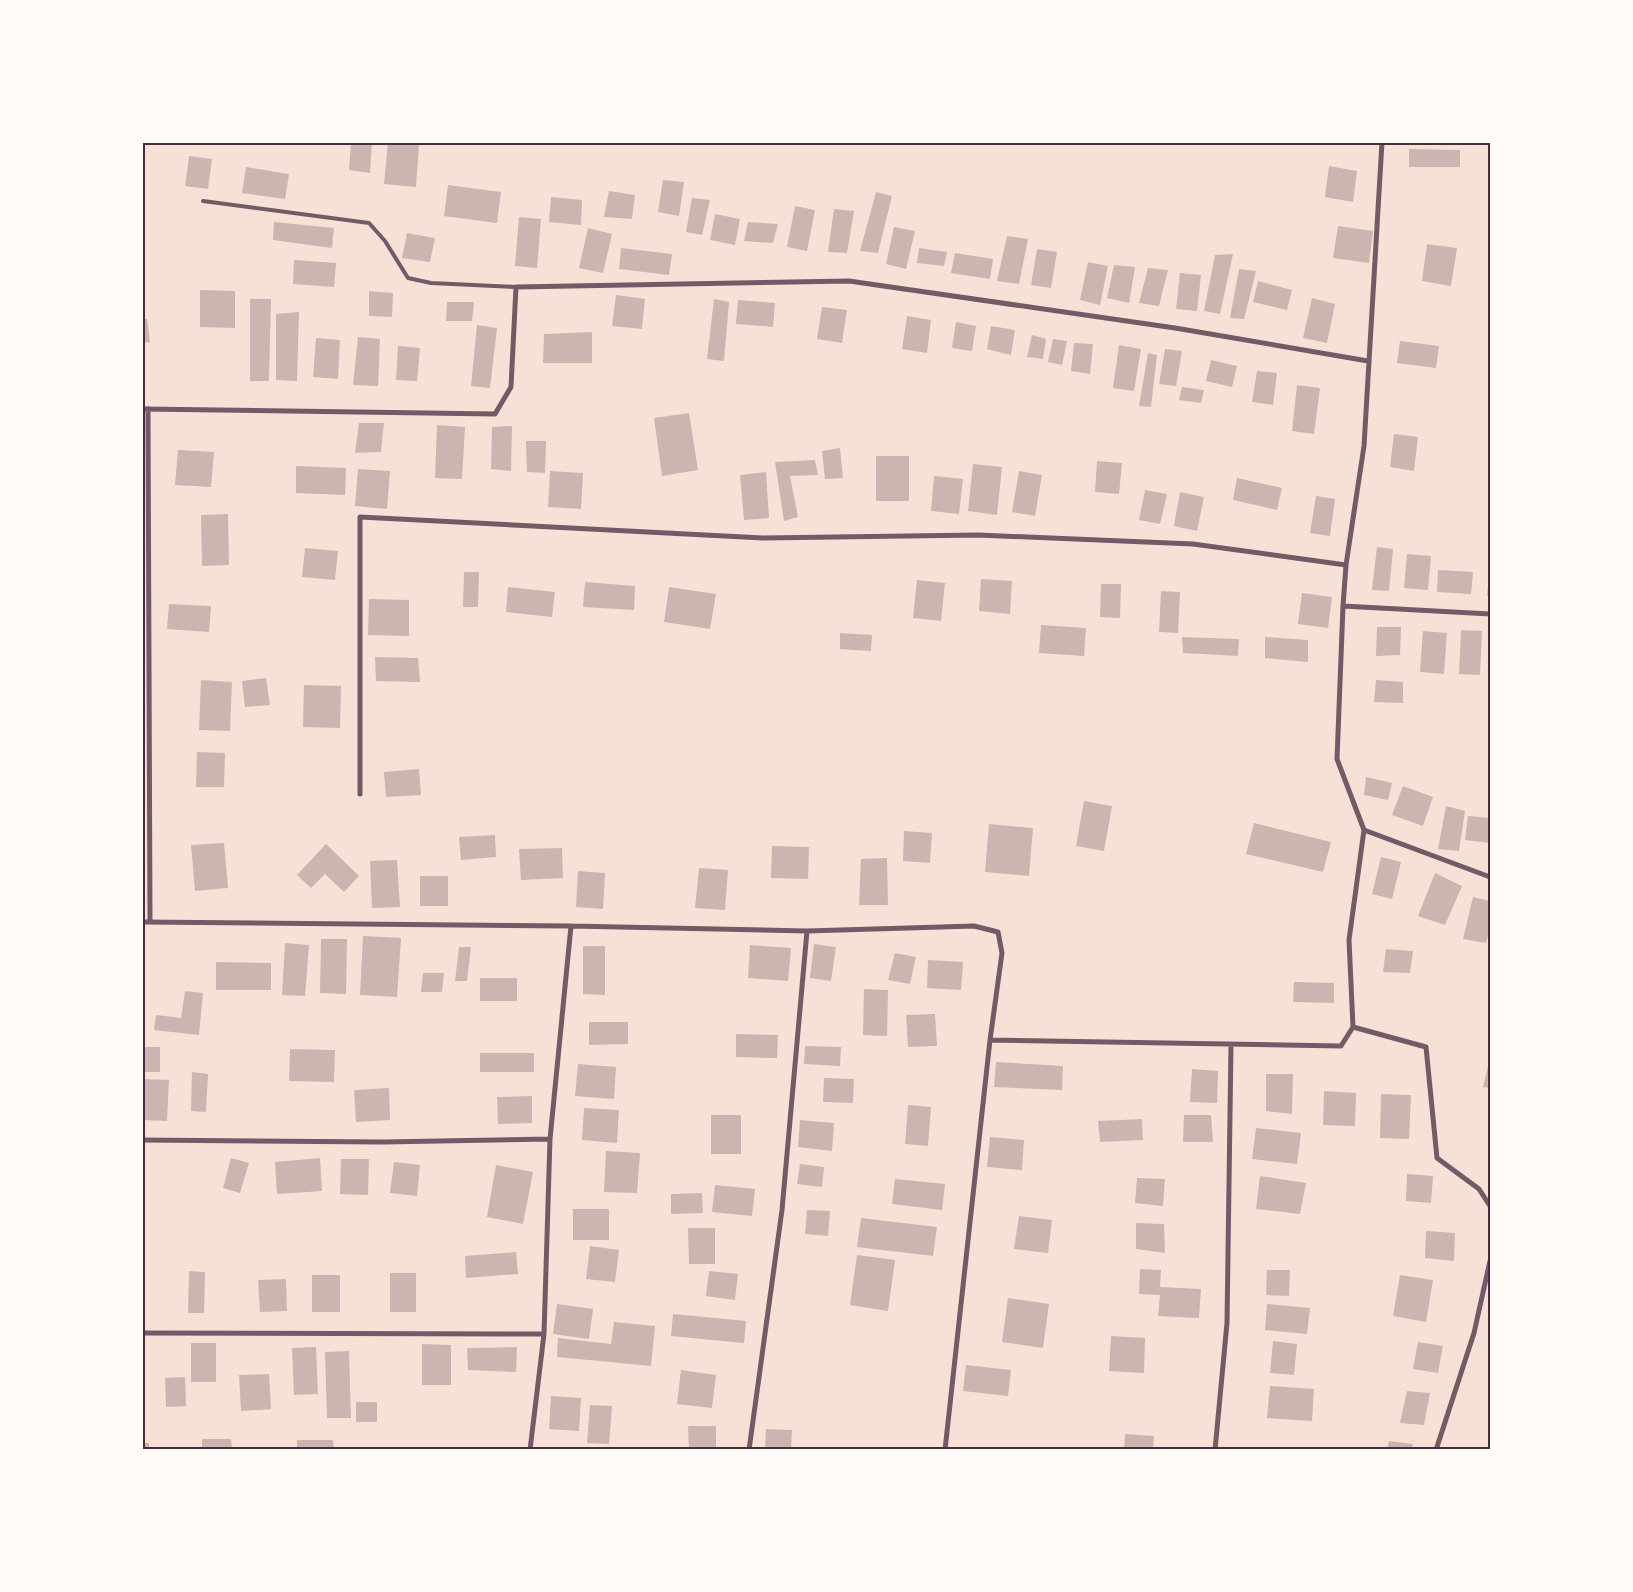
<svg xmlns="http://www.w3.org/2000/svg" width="1633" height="1592" viewBox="0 0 1633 1592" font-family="'Open Sans',sans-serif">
<rect width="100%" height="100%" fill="#f7e1d7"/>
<path fill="#ccb4b1" d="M351,142H372L370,173L349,170Z
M388,142L419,145L416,187L384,184Z
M1409,149L1460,150V167H1409Z
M189,156L212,159L208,189L185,186Z
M1329,166L1357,171L1353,202L1325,197Z
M246,167L289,174L285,199L242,193Z
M663,180L684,182L679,216L658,212Z
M448,185L501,192L497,223L444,216Z
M609,191L635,195L632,219L604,217Z
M876,192L892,196L878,253L860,251Z
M551,197L582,200L581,225L549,222Z
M692,198L710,200L702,235L686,232Z
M795,206L815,210L807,251L787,247Z
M834,209L854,211L847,253L828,252Z
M715,214L740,219L735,245L710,240Z
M519,217L541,219L537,268L515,266Z
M274,222L334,228L332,248L273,240Z
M748,222L778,224L773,243L744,241Z
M1338,226L1373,231L1369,263L1333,258Z
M894,227L915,231L906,269L886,264Z
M588,228L612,234L603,273L579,268Z
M407,233L435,238L430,262L402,258Z
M1007,236L1028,239L1019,284L997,281Z
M1427,244L1457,248L1451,286L1422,281Z
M621,248L672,254L669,275L619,269Z
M919,248L947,252L944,266L917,263Z
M1037,249L1057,252L1051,288L1031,285Z
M955,253L993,259L990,279L951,273Z
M1233,254L1220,314L1204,311L1215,255Z
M294,260L336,263L334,287L293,284Z
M1088,262L1108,266L1100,305L1080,300Z
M1114,265L1135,267L1129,303L1107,298Z
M1148,268L1168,270L1159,306L1139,303Z
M1239,269L1256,271L1244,319L1230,318Z
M1180,273L1201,275L1197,311L1176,309Z
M1258,281L1292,290L1287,310L1253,302Z
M200,290L235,291V328L200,327Z
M369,291L393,293L392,317L369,316Z
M616,295L645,299L642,329L612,326Z
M1312,298L1335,304L1327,343L1303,338Z
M250,299H271L269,381H250Z
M714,299L729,302L724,361L707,359Z
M738,300L775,303L773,327L736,324Z
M447,302H474L472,321H446Z
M822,307L847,310L842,343L817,339Z
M299,312L297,381L276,380V314Z
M907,316L931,320L927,353L902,349Z
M142,319H147L150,342L142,343Z
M956,322L976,326L972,351L952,348Z
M477,325L497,328L490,388L471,386Z
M991,326L1015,330L1011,355L987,349Z
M592,332V363H543L544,334Z
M1032,335L1046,339L1043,359L1027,357Z
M358,337L380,339L378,386L353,385Z
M316,338L340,340L338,379L313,377Z
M1053,339L1067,341L1062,365L1048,362Z
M1400,341L1439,346L1436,368L1397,363Z
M1074,343L1093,344L1090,374L1071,371Z
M1119,345L1141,349L1134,391L1113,388Z
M398,346L420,348L417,381L396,380Z
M1165,349L1182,351L1176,386L1159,384Z
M1148,353L1157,355L1151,407L1139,406Z
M1211,360L1237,366L1232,387L1206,381Z
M1257,371L1277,373L1273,405L1252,402Z
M1297,385L1320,388L1314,434L1292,431Z
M1182,387L1204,390L1201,403L1179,400Z
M689,413L698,470L662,476L654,418Z
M359,423H384L381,452L355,453Z
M437,425L465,427L462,479L435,478Z
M512,426L511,471L491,469L492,427Z
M1394,434L1418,437L1414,471L1390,467Z
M526,441H546L545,473L527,472Z
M840,448L843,478L825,479L822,451Z
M178,450L214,452L211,487L175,485Z
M876,456H909V501H876Z
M815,460L818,475L790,476L798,517L784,521L775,462Z
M1097,461L1122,463L1119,494L1095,492Z
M973,464L1002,467L997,515L968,511Z
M296,466L346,468L345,495L296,493Z
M358,469L390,471L387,509L355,506Z
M550,471L583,473L581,509L548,507Z
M1019,471L1042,475L1035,516L1012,512Z
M766,472L769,518L744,520L740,475Z
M934,476L963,479L959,514L931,511Z
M1237,478L1282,488L1277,510L1233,500Z
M1145,490L1167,494L1160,524L1139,520Z
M1180,492L1204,497L1197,531L1174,526Z
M1316,496L1335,499L1330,536L1310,533Z
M228,514L229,565L202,566L201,515Z
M1377,547L1393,549L1389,591L1372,590Z
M305,548L338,551L335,580L302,577Z
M1407,554L1431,556L1428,590L1404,588Z
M1438,570L1473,572L1471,594L1437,592Z
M464,572H479L478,607H463Z
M1489,575H1490V596H1487Z
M981,579L1012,581L1010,614L979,611Z
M917,580L945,583L941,621L913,618Z
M585,582L635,586L634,610L583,607Z
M1101,584H1121L1120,618L1100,617Z
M508,587L555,592L552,617L506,612Z
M669,587L716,594L710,629L664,622Z
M1161,591L1180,592L1178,633L1159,632Z
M1302,593L1332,597L1328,628L1298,624Z
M369,599L409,600V636L368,635Z
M169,604L211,606L209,632L167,629Z
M1041,625L1086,628L1084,656L1039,653Z
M1377,627H1401L1400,655L1376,656Z
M1461,630L1482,631L1480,675L1459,674Z
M1423,631L1447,633L1444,674L1420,672Z
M840,633L872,635L871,651L840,649Z
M1182,637L1239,639L1238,656L1183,653Z
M1265,637L1308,640V662L1265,658Z
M375,657L418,658L420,682L376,681Z
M266,678L270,705L245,707L242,681Z
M201,680L232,682L230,731L199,730Z
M1376,680L1403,682V703L1374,702Z
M304,685L341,686L340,728L303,727Z
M197,752L225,753L224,787H196Z
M419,769L421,795L386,797L384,772Z
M1366,777L1392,783L1388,800L1364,795Z
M1403,786L1433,797L1423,826L1392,815Z
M1084,801L1112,806L1104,851L1076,846Z
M1446,806L1465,811L1459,851L1438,849Z
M1468,816L1490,818V843L1465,840Z
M1254,823L1331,842L1323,872L1246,854Z
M989,824L1033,828L1029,876L985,872Z
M904,831L932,833L930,863L903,861Z
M495,835L496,857L461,860L459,837Z
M224,843L228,888L195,891L191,845Z
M326,844L359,876L344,892L325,874L311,888L297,875Z
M772,846L809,847L808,879L771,878Z
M562,848L563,878L521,880L519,849Z
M1381,857L1401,862L1392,899L1372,894Z
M887,858L888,905H859L861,859Z
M397,860L400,907L372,908L370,861Z
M699,868L728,870L725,910L695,908Z
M578,871L605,873L603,909L576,907Z
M1435,873L1462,886L1445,925L1418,916Z
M420,876H448V906H420Z
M1473,897L1490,901V928L1486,943L1463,939Z
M363,936L401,938L397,997L360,995Z
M321,939H347L346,994L320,993Z
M285,943L309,945L305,996L282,995Z
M814,944L836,947L831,981L810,978Z
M750,945L791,948L788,981L748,978Z
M583,946H605V995L583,994Z
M459,947H471L467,981H455Z
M1386,949L1413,951L1410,973L1383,972Z
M895,953L916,957L910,984L888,980Z
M928,960L963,962L961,990L927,988Z
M216,962L271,963V990H216Z
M423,973H444L442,992H421Z
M480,978H517V1001H480Z
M1294,982L1334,983V1003L1293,1002Z
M864,989L888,990L887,1036L863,1035Z
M185,991L203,993L199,1035L154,1030L156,1015L181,1018Z
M935,1014L937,1046L908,1047L906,1015Z
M589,1022H628V1044L589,1045Z
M736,1034L778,1035L777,1058L736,1057Z
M805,1046L841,1047L840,1066L804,1064Z
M143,1047H160V1072H143Z
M290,1049L335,1050L334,1082L289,1081Z
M480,1053H534V1072H480Z
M1490,1058V1088L1483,1087Z
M996,1062L1063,1066L1062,1090L994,1087Z
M578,1064L616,1067L614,1099L575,1096Z
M1192,1069L1218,1071L1217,1103L1190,1102Z
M192,1072L208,1074L206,1112L191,1111Z
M1266,1074H1293L1292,1114L1266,1111Z
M824,1078L854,1079L853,1103L823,1102Z
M142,1079L169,1080L167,1121L142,1120Z
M389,1088L390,1120L356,1122L354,1090Z
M1324,1091L1356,1093L1355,1126L1323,1125Z
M1381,1094L1411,1095L1409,1139L1380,1138Z
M532,1096V1123L498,1124L497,1097Z
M908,1105L931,1107L928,1146L905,1144Z
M584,1108L619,1110L617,1143L582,1140Z
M711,1115H741V1154H711Z
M1184,1115H1211L1213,1142H1183Z
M1142,1119L1143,1140L1100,1142L1098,1121Z
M800,1120L834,1123L832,1151L798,1147Z
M1256,1128L1301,1133L1297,1164L1252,1159Z
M990,1137L1024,1140L1022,1170L987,1167Z
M606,1151L640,1153L637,1193L604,1192Z
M231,1158L249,1163L240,1193L223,1188Z
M320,1158L322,1191L277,1194L275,1162Z
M341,1159H369L368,1195L340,1194Z
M394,1162L420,1165L417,1196L390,1193Z
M800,1164L824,1167L822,1187L797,1184Z
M496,1165L533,1172L523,1224L487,1217Z
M1407,1174L1433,1176L1431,1203L1406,1201Z
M1260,1176L1306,1183L1300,1214L1256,1209Z
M1137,1178L1165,1179L1163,1206L1135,1203Z
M895,1179L945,1184L942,1210L892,1204Z
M715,1185L755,1189L752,1216L712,1212Z
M702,1193L703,1213L671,1214V1194Z
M573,1209H609V1240H573Z
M807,1210L830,1211L828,1236L805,1234Z
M1019,1216L1052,1220L1048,1253L1014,1249Z
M861,1218L937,1227L933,1256L857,1247Z
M1136,1223L1164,1224L1165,1253L1136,1249Z
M688,1228H715V1264H689Z
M1426,1231L1455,1233L1454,1261L1425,1258Z
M590,1246L619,1250L615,1282L586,1279Z
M516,1252L518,1274L466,1278L465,1256Z
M857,1255L895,1260L888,1311L850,1305Z
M1140,1269L1161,1270L1160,1287L1201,1289L1199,1318L1158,1316L1160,1295L1139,1294Z
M1267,1270H1290L1289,1296L1266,1295Z
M189,1271L205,1272L204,1313H188Z
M709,1271L738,1274L735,1300L706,1296Z
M390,1273H416V1312H390Z
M312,1275H340V1312H312Z
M1400,1275L1433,1280L1426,1322L1393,1316Z
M286,1279L287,1311L260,1312L258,1280Z
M1008,1298L1049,1304L1043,1348L1002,1342Z
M557,1304L593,1309L589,1339L553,1334Z
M1267,1304L1310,1308L1307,1334L1265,1330Z
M673,1314L746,1321L744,1343L671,1336Z
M614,1322L655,1326L651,1366L557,1357L558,1338L611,1344Z
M1111,1336L1145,1338L1144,1373L1109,1371Z
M1273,1341L1297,1344L1294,1375L1270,1373Z
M1418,1342L1443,1346L1438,1373L1413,1369Z
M191,1343H216V1382H191Z
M422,1344L451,1345V1385H422Z
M316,1347L318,1394L294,1395L292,1348Z
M517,1347L516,1372L468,1370L467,1348Z
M349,1351L351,1418H327L325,1352Z
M966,1365L1011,1370L1008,1396L963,1391Z
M681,1370L716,1375L712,1408L677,1404Z
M269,1374L271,1409L241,1411L239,1375Z
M185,1377L186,1406L166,1407L165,1378Z
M1270,1386L1314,1389L1312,1421L1267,1418Z
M1407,1391L1430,1393L1424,1425L1400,1423Z
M551,1396L581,1398L579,1431L549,1429Z
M356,1402H377V1422H356Z
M590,1405L612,1406L609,1444L587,1443Z
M688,1426H716V1450H689Z
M766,1429L792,1430L791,1450H765Z
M1125,1434L1154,1436L1153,1450H1124Z
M202,1439H231L232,1450H202Z
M297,1440H333L334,1450H297Z
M1389,1441L1413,1444L1411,1450H1387Z
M142,1443H149V1450H142Z"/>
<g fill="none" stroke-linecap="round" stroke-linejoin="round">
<path stroke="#755966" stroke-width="4" d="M203,201L369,223L385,241L408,278L431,283L516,287"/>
<path stroke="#755966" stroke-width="5" d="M142,409L495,414L511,387L516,287L849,281L1175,328L1368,361
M148,409L150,922
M1343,606L1490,614
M360,794V517L763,538L978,535L1193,544L1346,565
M1364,830L1490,877
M142,922L571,926L807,931L974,926L998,932L1002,953L990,1040L945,1450
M1353,1027L1349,940L1364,830L1337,759L1343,606L1346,565L1364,446L1382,142
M1353,1027L1426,1047L1437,1158L1479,1189L1490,1206
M990,1040L1341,1046L1353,1027
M142,1140L383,1142L550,1139
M142,1333L544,1334
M530,1450L544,1334L550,1139L571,926
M749,1450L782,1210L807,931
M1215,1450L1227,1323L1231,1045
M1436,1450L1474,1333L1490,1261"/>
</g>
<rect width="1633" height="1592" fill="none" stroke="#fffaf5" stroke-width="288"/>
<rect x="144" y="144" width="1345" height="1304" fill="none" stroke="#4a2c40" stroke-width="2"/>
</svg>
